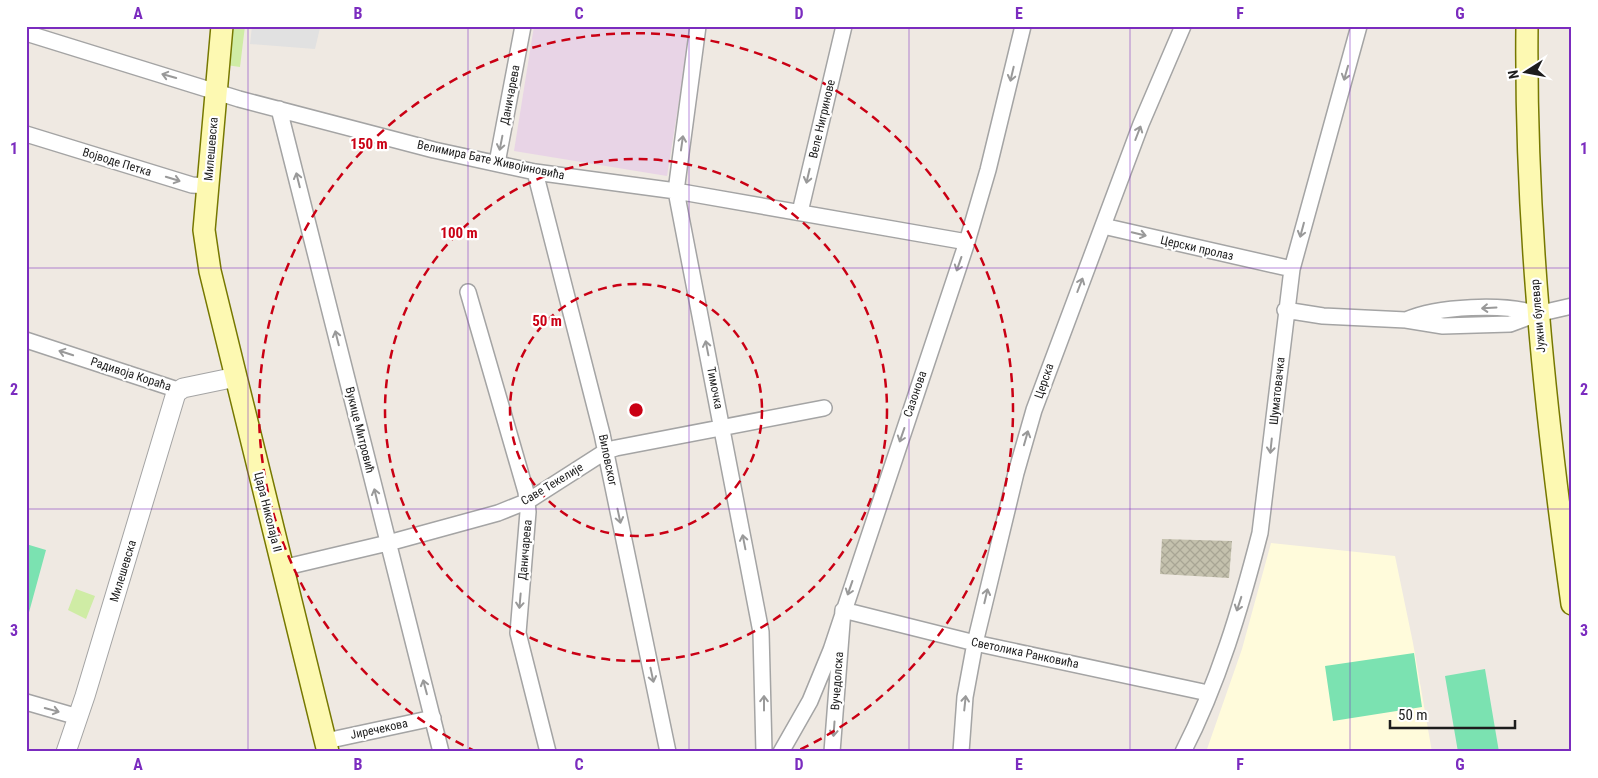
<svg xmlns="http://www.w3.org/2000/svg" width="1598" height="778" viewBox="0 0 1598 778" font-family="'Roboto Condensed',sans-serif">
<defs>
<pattern id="construction-cross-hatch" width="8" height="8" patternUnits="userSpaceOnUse" patternTransform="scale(1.25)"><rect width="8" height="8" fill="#c4c1ad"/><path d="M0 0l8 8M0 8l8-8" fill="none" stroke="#a8a594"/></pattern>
</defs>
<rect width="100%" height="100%" fill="#efe9e2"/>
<path fill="#e8d4e6" d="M534,26H691L667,176L514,151Z"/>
<path fill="#fffbdb" d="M1271,543L1395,556L1413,643L1432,752H1206L1242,649Z"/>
<path fill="url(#construction-cross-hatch)" d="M1162,539L1232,541L1229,578L1160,574Z"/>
<path fill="#cfeca5" d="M231,26H245L240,67L226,65Z
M76,589L95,596L86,619L68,610Z"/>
<path fill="#7be2b1" d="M26,544L46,550L28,616L26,615Z
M1414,653L1422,707L1333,721L1325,666Z
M1485,669L1499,752H1458L1445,676Z"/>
<path fill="#e1e1e1" d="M252,26H311L320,28L315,49L250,44Z"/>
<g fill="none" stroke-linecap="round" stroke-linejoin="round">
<g stroke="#a4a4a4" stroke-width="18">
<path id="minor" d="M698,26L676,191L761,632L764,752
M26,33L239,99L434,150L535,172L676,191L967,242
M279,109L441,752
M26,134L192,185L208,186
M497,163L523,26
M535,172L602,434L668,752
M800,212L844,26
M1103,226L1292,269
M468,292L526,492L528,512L518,633L548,752
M1285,310L1323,316L1406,320L1443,326L1510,324L1537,314L1572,306
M1406,320C1437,306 1505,303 1537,314
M26,340L178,390
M282,568L392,542L498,513L528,501L606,451L616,448L824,408
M26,702L78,717
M326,741L433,718
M781,752L810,701L831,650L967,242L988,170L1023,26
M832,752L843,610L975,643L1208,693
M961,752L965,697L975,643L1016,473L1034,410L1141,124L1183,26
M1183,752C1218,684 1241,607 1260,533L1292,269L1359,26"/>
</g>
<g stroke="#a4a4a4" stroke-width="21">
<path id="tertiary" d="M66,752L85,696L176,393L183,388L236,377"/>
</g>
<g stroke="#767800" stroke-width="24">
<path id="secondary" d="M222,26L204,230L210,271L328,752
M1527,26C1525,220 1545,412 1572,604"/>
</g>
<use href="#minor" stroke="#fff" stroke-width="15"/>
<use href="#tertiary" stroke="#fff" stroke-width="19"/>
<use href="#secondary" stroke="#fdf9b2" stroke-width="21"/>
</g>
<defs><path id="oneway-shaft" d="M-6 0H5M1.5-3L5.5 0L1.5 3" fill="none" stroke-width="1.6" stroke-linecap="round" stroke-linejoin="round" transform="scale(1.25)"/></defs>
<g stroke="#999">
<use href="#oneway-shaft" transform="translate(1346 73) rotate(106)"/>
<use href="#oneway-shaft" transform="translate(1012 74) rotate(103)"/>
<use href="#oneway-shaft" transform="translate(169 76) rotate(-164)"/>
<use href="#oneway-shaft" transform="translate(1138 133) rotate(-69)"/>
<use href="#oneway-shaft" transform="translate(501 143) rotate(101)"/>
<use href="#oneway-shaft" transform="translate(682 143) rotate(-82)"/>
<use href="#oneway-shaft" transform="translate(808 176) rotate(103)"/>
<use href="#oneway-shaft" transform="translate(173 179) rotate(17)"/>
<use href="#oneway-shaft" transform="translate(298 180) rotate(-104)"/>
<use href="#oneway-shaft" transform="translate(1302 230) rotate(105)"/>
<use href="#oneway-shaft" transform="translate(1139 234) rotate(13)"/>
<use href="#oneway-shaft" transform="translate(959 264) rotate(109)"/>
<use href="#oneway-shaft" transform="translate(1080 285) rotate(-69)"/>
<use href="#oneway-shaft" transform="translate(1489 308) rotate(177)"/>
<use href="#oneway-shaft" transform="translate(337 338) rotate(-104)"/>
<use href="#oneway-shaft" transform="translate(707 348) rotate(-101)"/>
<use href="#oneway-shaft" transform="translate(66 353) rotate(-162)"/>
<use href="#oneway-shaft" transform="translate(902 435) rotate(109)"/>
<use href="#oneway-shaft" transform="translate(1026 438) rotate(-74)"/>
<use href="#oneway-shaft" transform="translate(1271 446) rotate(96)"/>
<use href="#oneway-shaft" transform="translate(376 496) rotate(-104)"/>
<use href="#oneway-shaft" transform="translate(619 516) rotate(78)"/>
<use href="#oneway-shaft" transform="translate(744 542) rotate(-101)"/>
<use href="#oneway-shaft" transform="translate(850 588) rotate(109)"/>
<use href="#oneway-shaft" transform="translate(986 596) rotate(-77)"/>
<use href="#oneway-shaft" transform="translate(520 601) rotate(95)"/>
<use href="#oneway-shaft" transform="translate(1239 604) rotate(108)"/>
<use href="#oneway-shaft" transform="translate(652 675) rotate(78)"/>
<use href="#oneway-shaft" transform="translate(425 687) rotate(-105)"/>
<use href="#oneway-shaft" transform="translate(764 703) rotate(-90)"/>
<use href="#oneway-shaft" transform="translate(965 703) rotate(-84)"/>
<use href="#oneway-shaft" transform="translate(52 710) rotate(15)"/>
<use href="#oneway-shaft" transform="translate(834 729) rotate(94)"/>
</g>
<path fill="none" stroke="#7b2cbf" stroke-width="1" stroke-opacity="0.55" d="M248,26V752M468,26V752M689,26V752M909,26V752M1130,26V752M1350,26V752M26,268H1572M26,509H1572"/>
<g fill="none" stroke="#ca0014" stroke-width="2.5" stroke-dasharray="9 6">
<circle cx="636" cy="410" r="126"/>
<circle cx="636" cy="410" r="251"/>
<path d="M477 752A377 377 0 1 1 795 752"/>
</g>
<g text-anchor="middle" stroke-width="4.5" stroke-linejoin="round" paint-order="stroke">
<g font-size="12" fill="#1d1d1d" stroke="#fff">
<text transform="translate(510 95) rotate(-79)" y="4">Даничарева</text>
<text transform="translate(822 119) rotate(-77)" y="4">Веле Нигринове</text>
<text transform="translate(211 149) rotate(-85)" y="4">Милешевска</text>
<text transform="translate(491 160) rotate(12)" y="4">Велимира Бате Живојиновића</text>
<text transform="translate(117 162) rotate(17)" y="4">Војводе Петка</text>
<text transform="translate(1197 248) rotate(13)" y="4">Церски пролаз</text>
<text transform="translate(1538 316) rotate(-95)" y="4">Јужни булевар</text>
<text transform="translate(131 374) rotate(18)" y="4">Радивоја Кораћа</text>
<text transform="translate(1044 381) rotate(-71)" y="4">Церска</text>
<text transform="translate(715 388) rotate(79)" y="4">Тимочка</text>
<text transform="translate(1277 391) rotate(-84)" y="4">Шуматовачка</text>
<text transform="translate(915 394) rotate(-71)" y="4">Сазонова</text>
<text transform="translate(360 430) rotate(76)" y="4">Вукице Митровић</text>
<text transform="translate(608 460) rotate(78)" y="4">Виловског</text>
<text transform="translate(552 484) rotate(-31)" y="4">Саве Текелије</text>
<text transform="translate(268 512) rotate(76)" y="4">Цара Николаја II</text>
<text transform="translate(525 550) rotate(-85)" y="4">Даничарева</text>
<text transform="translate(123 571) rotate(-73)" y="4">Милешевска</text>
<text transform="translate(1025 653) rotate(12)" y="4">Светолика Ранковића</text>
<text transform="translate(837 681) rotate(-86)" y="4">Вучедолска</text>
<text transform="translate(379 729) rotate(-12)" y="4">Јиречекова</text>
</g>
</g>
<circle cx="636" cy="410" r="8" fill="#ca0014" stroke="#fff" stroke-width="2.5"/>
<g font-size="15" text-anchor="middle" font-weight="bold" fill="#ca0014" stroke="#fff" stroke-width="4.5" stroke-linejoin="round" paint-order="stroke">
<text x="369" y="149">150 m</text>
<text x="459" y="238">100 m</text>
<text x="547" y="326">50 m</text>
</g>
<rect width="1598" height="778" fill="none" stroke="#ffffff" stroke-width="55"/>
<g transform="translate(1526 72) rotate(259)" stroke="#ffffff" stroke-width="4" paint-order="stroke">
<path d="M0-4L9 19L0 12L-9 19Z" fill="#1d1d1d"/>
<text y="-8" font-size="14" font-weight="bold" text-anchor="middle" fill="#1d1d1d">N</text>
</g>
<path d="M1390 720v8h125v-8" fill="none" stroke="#1d1d1d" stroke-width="2.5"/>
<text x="1398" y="720" font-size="15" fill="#1d1d1d" stroke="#ffffff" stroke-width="4" paint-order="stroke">50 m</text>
<rect x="28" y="28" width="1542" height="722" fill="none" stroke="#7b2cbf" stroke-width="2"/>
<g font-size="16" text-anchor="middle" font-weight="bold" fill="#7b2cbf">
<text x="138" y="19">A</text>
<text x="358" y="19">B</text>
<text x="579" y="19">C</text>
<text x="799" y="19">D</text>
<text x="1019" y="19">E</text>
<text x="1240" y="19">F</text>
<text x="1460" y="19">G</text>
<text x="14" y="154">1</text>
<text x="1584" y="154">1</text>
<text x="14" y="395">2</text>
<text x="1584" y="395">2</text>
<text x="14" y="636">3</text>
<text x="1584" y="636">3</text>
<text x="138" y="770">A</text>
<text x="358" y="770">B</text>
<text x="579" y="770">C</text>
<text x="799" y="770">D</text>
<text x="1019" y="770">E</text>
<text x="1240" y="770">F</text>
<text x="1460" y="770">G</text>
</g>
</svg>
